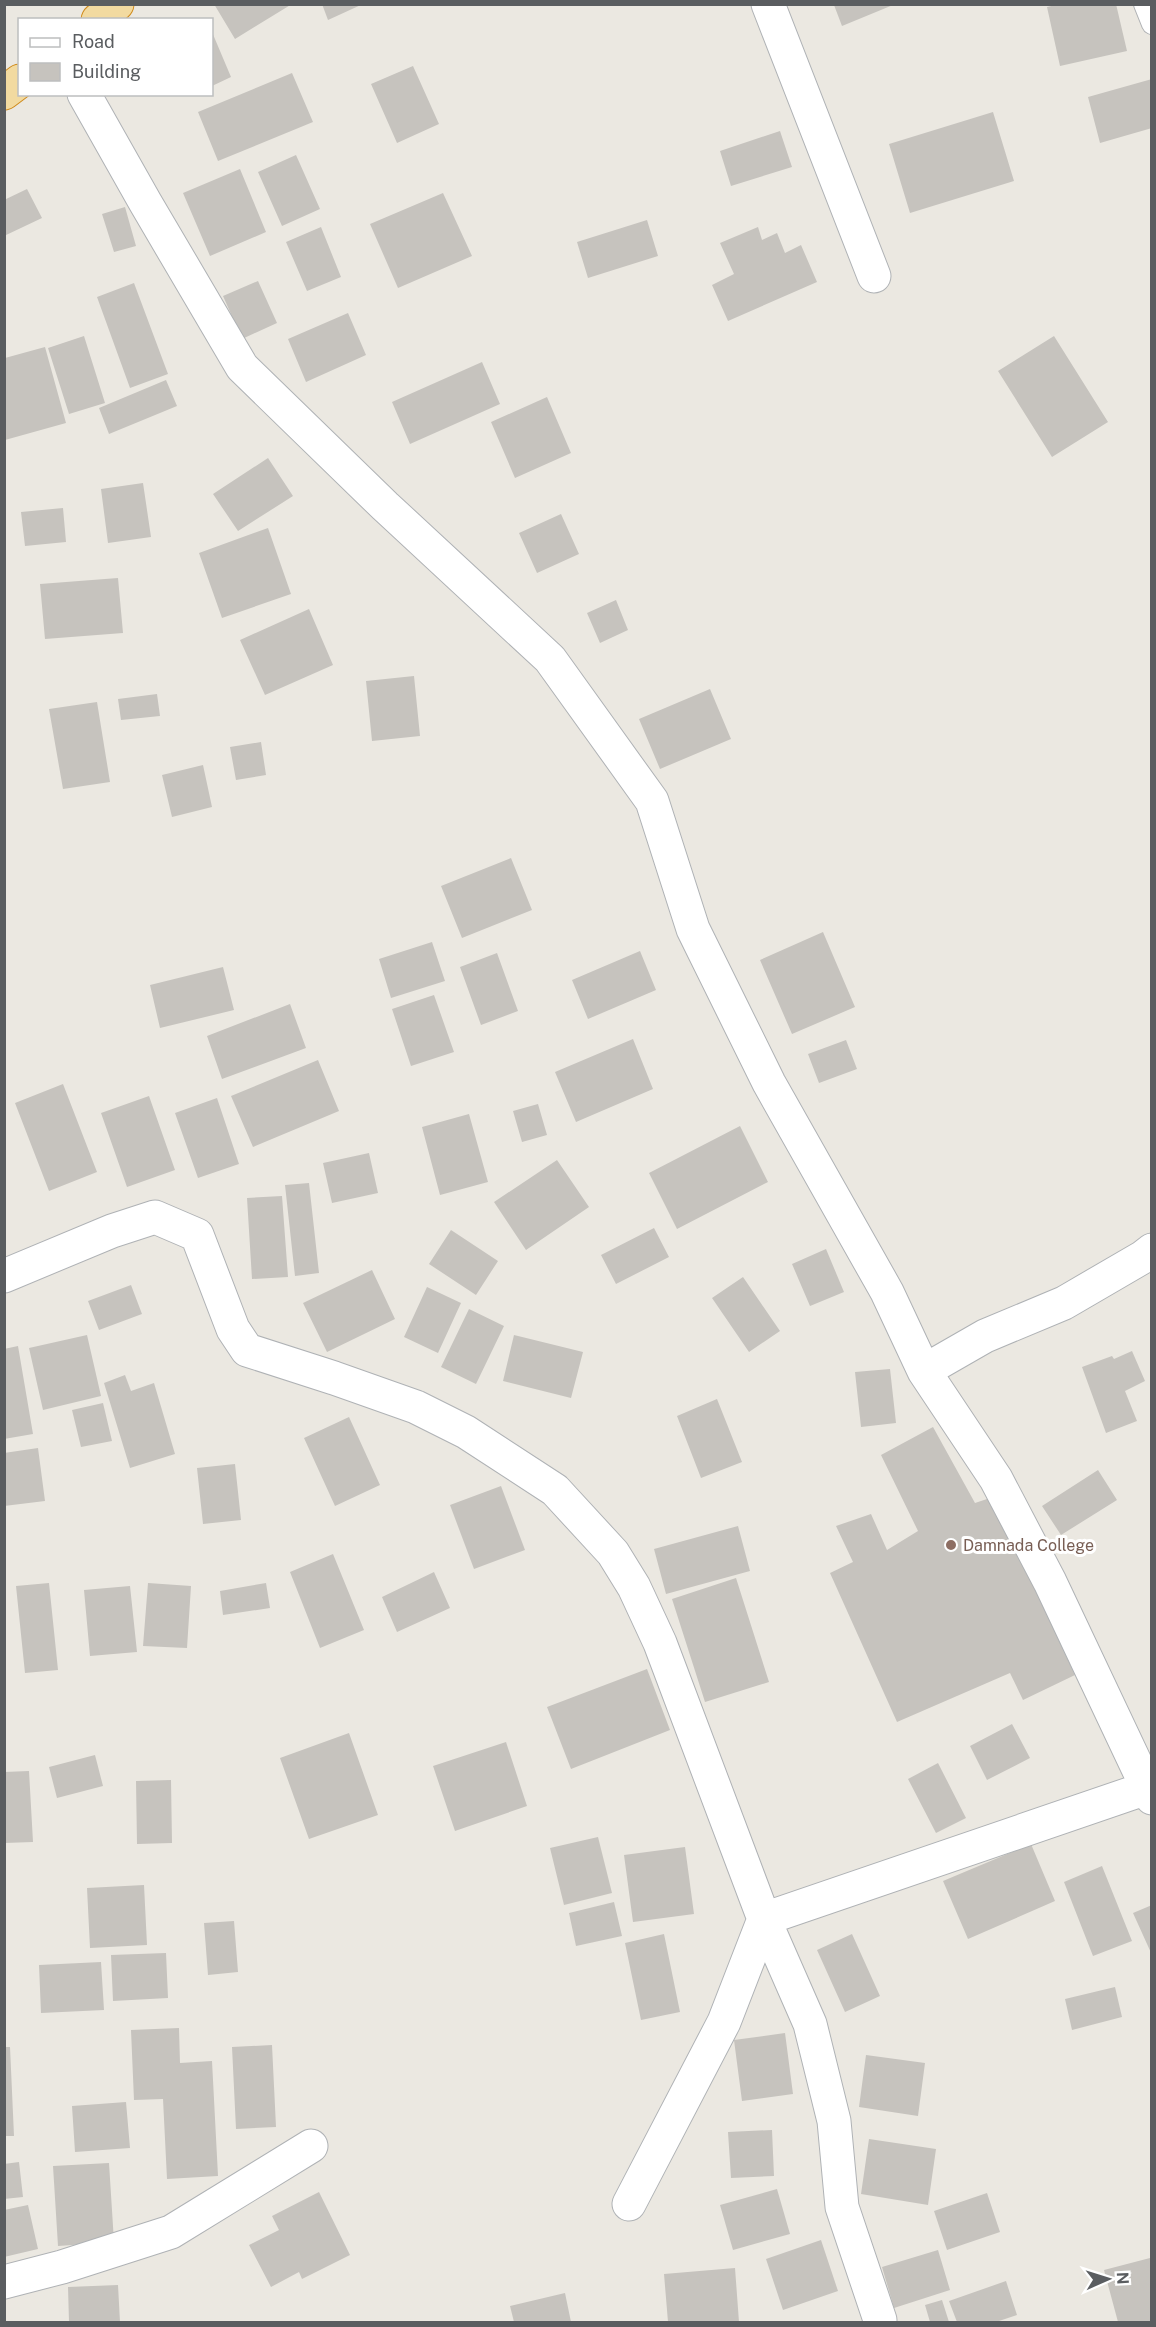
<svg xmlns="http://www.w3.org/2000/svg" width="1156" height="2327" viewBox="0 0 1156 2327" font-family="'Public Sans',sans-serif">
<rect width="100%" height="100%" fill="#ebe8e1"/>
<path fill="#c6c3be" d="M214,4H292L235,39Z
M322,4H363L328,20Z
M1060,4H1116L1127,51L1060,66L1047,7Z
M834,5H893L842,26Z
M212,32L231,77L212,86Z
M413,66L439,124L397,143L371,84Z
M292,73L313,122L218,161L198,112Z
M1152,79V128L1100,143L1088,97Z
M993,112L1014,181L910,213L889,144Z
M780,131L792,167L731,186L720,151Z
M296,155L320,209L282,226L258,172Z
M240,169L266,232L210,256L183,193Z
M27,189L42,218L4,236V200Z
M443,193L472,256L398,288L370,224Z
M125,207L136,246L114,252L102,214Z
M647,220L658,256L588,278L577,242Z
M321,227L341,277L307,291L286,242Z
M758,227L762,240L777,233L785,253L801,245L817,282L728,321L712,285L734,274L720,243Z
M258,281L277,323L242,339L223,296Z
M134,283L168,374L130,388L97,297Z
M348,313L366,355L306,382L288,339Z
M84,336L105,403L69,414L48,348Z
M1054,336L1108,422L1052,457L998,371Z
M45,347L66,423L5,440V358Z
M482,362L500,404L410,444L392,402Z
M166,380L177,406L109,434L99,408Z
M547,397L571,453L515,478L491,422Z
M268,458L293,496L238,531L213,494Z
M143,483L151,537L108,543L101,489Z
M63,508L66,542L25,546L21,512Z
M561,514L579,554L537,573L519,533Z
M268,528L291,594L222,618L199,553Z
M118,578L123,633L45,639L40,584Z
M616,600L628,630L600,643L587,613Z
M309,609L333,665L265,695L240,640Z
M414,676L420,736L372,741L366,681Z
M710,689L731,739L660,769L639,719Z
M157,694L160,716L121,720L118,699Z
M97,702L110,782L63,789L49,709Z
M261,742L266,775L236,780L230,747Z
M203,765L212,807L172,817L162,775Z
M511,858L532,910L462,938L441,886Z
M823,932L855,1007L792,1034L760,960Z
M432,942L445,981L391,998L379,959Z
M640,951L656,990L588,1019L572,980Z
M497,953L518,1011L481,1025L460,967Z
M223,967L234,1010L160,1028L150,985Z
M434,995L454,1052L411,1066L392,1009Z
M290,1004L306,1048L222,1079L207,1036Z
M633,1039L653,1089L576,1122L555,1072Z
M846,1040L857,1069L819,1083L808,1054Z
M318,1060L339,1111L253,1147L231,1096Z
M63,1084L97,1172L49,1191L15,1103Z
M149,1096L175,1170L127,1187L101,1113Z
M217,1098L239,1164L198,1178L175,1113Z
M538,1104L547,1135L522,1142L513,1111Z
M469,1114L488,1182L440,1195L422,1127Z
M740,1126L768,1182L677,1229L649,1173Z
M369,1153L378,1193L332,1203L323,1163Z
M557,1160L589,1207L526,1250L494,1202Z
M309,1183L319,1273L295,1276L285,1185Z
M282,1196L288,1277L252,1279L247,1198Z
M654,1228L669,1257L616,1284L601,1255Z
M451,1230L498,1261L476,1295L429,1264Z
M826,1249L844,1292L810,1306L792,1264Z
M372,1270L395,1319L327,1352L303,1303Z
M743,1277L780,1331L749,1352L712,1298Z
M131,1285L142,1314L99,1330L88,1301Z
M427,1287L461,1303L438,1353L404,1337Z
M469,1309L504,1326L476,1384L441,1367Z
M87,1335L101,1396L43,1410L29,1348Z
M514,1335L583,1352L571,1398L503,1381Z
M18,1346L33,1434L4,1439V1349Z
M1132,1351L1145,1381L1125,1391L1137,1421L1106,1433L1082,1367L1112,1356L1114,1359Z
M890,1369L896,1423L861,1427L855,1372Z
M125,1375L131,1391L154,1383L175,1454L130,1468L104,1383Z
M717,1399L742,1462L701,1478L677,1416Z
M103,1403L112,1441L81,1447L72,1410Z
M349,1417L380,1485L335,1506L304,1438Z
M933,1427L975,1503L993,1497L1075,1675L1023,1700L1010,1673L897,1722L830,1573L853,1562L836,1526L871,1514L887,1550L918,1531L881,1455Z
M38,1448L45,1501L4,1506V1453Z
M235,1464L241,1520L203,1524L197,1468Z
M1098,1470L1117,1500L1061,1535L1042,1506Z
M501,1486L525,1550L474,1569L450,1505Z
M738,1526L750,1571L666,1594L654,1549Z
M333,1554L364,1630L320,1648L290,1572Z
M434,1572L450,1608L397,1632L382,1597Z
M736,1578L769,1682L705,1702L672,1599Z
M49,1583L58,1670L25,1673L16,1586Z
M148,1583L191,1586L187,1648L143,1646Z
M266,1583L270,1608L223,1615L220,1591Z
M130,1586L137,1652L90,1656L84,1590Z
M647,1669L670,1730L571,1769L547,1707Z
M1012,1724L1030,1758L987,1780L970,1746Z
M349,1733L378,1815L309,1839L280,1758Z
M506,1742L527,1806L455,1831L433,1766Z
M95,1755L103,1786L57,1798L49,1767Z
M938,1763L966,1818L936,1833L908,1779Z
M29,1771L33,1842L4,1843V1772Z
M171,1780L172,1843L137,1844L136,1781Z
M598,1837L612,1893L564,1905L550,1848Z
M1031,1844L1055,1901L968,1939L943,1881Z
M685,1847L694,1914L633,1922L624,1855Z
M1102,1866L1132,1941L1093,1956L1064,1882Z
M144,1885L147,1945L90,1948L87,1888Z
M614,1902L622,1936L576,1946L569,1913Z
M1152,1905V1955L1133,1913Z
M234,1921L238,1972L208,1975L204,1923Z
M664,1934L680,2012L641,2020L625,1943Z
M852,1934L880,1996L845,2012L817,1950Z
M166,1953L168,1998L113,2001L111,1955Z
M101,1962L104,2010L41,2013L39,1965Z
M1115,1987L1122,2017L1072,2030L1065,1999Z
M179,2028L180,2063L212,2061L218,2176L167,2179L163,2099L134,2100L131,2030Z
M785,2033L793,2094L742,2101L734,2040Z
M272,2045L276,2127L236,2129L232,2047Z
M4,2047H10L14,2136H4Z
M866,2055L925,2063L918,2116L859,2107Z
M126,2102L130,2148L75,2152L72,2106Z
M772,2130L774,2176L731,2178L728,2132Z
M869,2139L936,2149L928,2205L861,2194Z
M19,2162L23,2197L4,2199V2164Z
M109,2163L114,2242L58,2246L53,2166Z
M777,2189L790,2234L733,2250L720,2205Z
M319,2192L350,2255L302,2279L299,2272L271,2287L249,2245L279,2230L272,2216Z
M987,2193L1000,2232L947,2250L934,2211Z
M28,2205L38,2249L4,2257V2210Z
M821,2240L838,2291L783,2310L766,2259Z
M938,2250L950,2290L894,2308L882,2267Z
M1150,2258L1152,2322H1118L1104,2270Z
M735,2268L739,2322H668L664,2274Z
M1006,2281L1017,2315L996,2322H957L949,2301Z
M118,2285L120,2322H69L68,2287Z
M565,2293L571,2322H514L510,2306Z
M942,2300L949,2322H930L925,2305Z"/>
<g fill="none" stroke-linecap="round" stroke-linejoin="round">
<g stroke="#afb2b5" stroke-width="22">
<path id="service" d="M1144,4L1152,24"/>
</g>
<g stroke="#afb2b5" stroke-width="35">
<path id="minor" d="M768,4L874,276
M84,94L145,202L242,367L385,506L550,659L652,801L693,929L769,1083L887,1292L924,1371L996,1479L1050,1582L1152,1798
M4,1276L112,1231L155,1217L197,1235L233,1329L247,1350L334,1378L416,1407L466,1432L555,1490L613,1553L634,1587L660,1643L764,1919L724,2022L629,2204
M924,1371L985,1336L1064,1303L1143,1257L1152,1250
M4,2282L62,2267L171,2232L311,2146
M880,2320L842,2207L834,2121L810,2024L764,1919L1147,1788"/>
</g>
<g stroke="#d08b1c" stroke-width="35">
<path id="trunk" d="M98,20L117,4
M4,93L20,81"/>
</g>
<use href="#service" stroke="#fff" stroke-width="20"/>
<use href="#minor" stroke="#fff" stroke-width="33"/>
<use href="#trunk" stroke="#f2daa0" stroke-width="33"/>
</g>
<circle fill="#8d6e63" stroke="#fff" stroke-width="2" cx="951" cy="1545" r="6"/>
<g text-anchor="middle" stroke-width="6" stroke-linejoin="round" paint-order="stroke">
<g font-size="16" fill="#785e54" stroke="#fff" text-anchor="start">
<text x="963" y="1551">Damnada College</text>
</g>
</g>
<rect width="1156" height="2327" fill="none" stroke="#5a5d60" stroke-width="12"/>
<rect x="18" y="18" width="195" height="78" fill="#ffffff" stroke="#bdbebf" stroke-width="1.5"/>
<rect x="30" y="38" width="30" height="9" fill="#ffffff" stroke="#bdbebf" stroke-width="1.5"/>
<text x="72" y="48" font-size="18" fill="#5a5d60">Road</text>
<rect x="30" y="63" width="30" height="18" fill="#c6c3be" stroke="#bdbebf" stroke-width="1.5"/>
<text x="72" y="78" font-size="18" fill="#5a5d60">Building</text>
<g transform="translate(1108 2279) rotate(87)" stroke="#ffffff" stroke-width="4.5" paint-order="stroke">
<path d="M0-4.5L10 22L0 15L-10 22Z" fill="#5a5d60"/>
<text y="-9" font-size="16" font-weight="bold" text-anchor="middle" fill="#5a5d60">N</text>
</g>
</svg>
